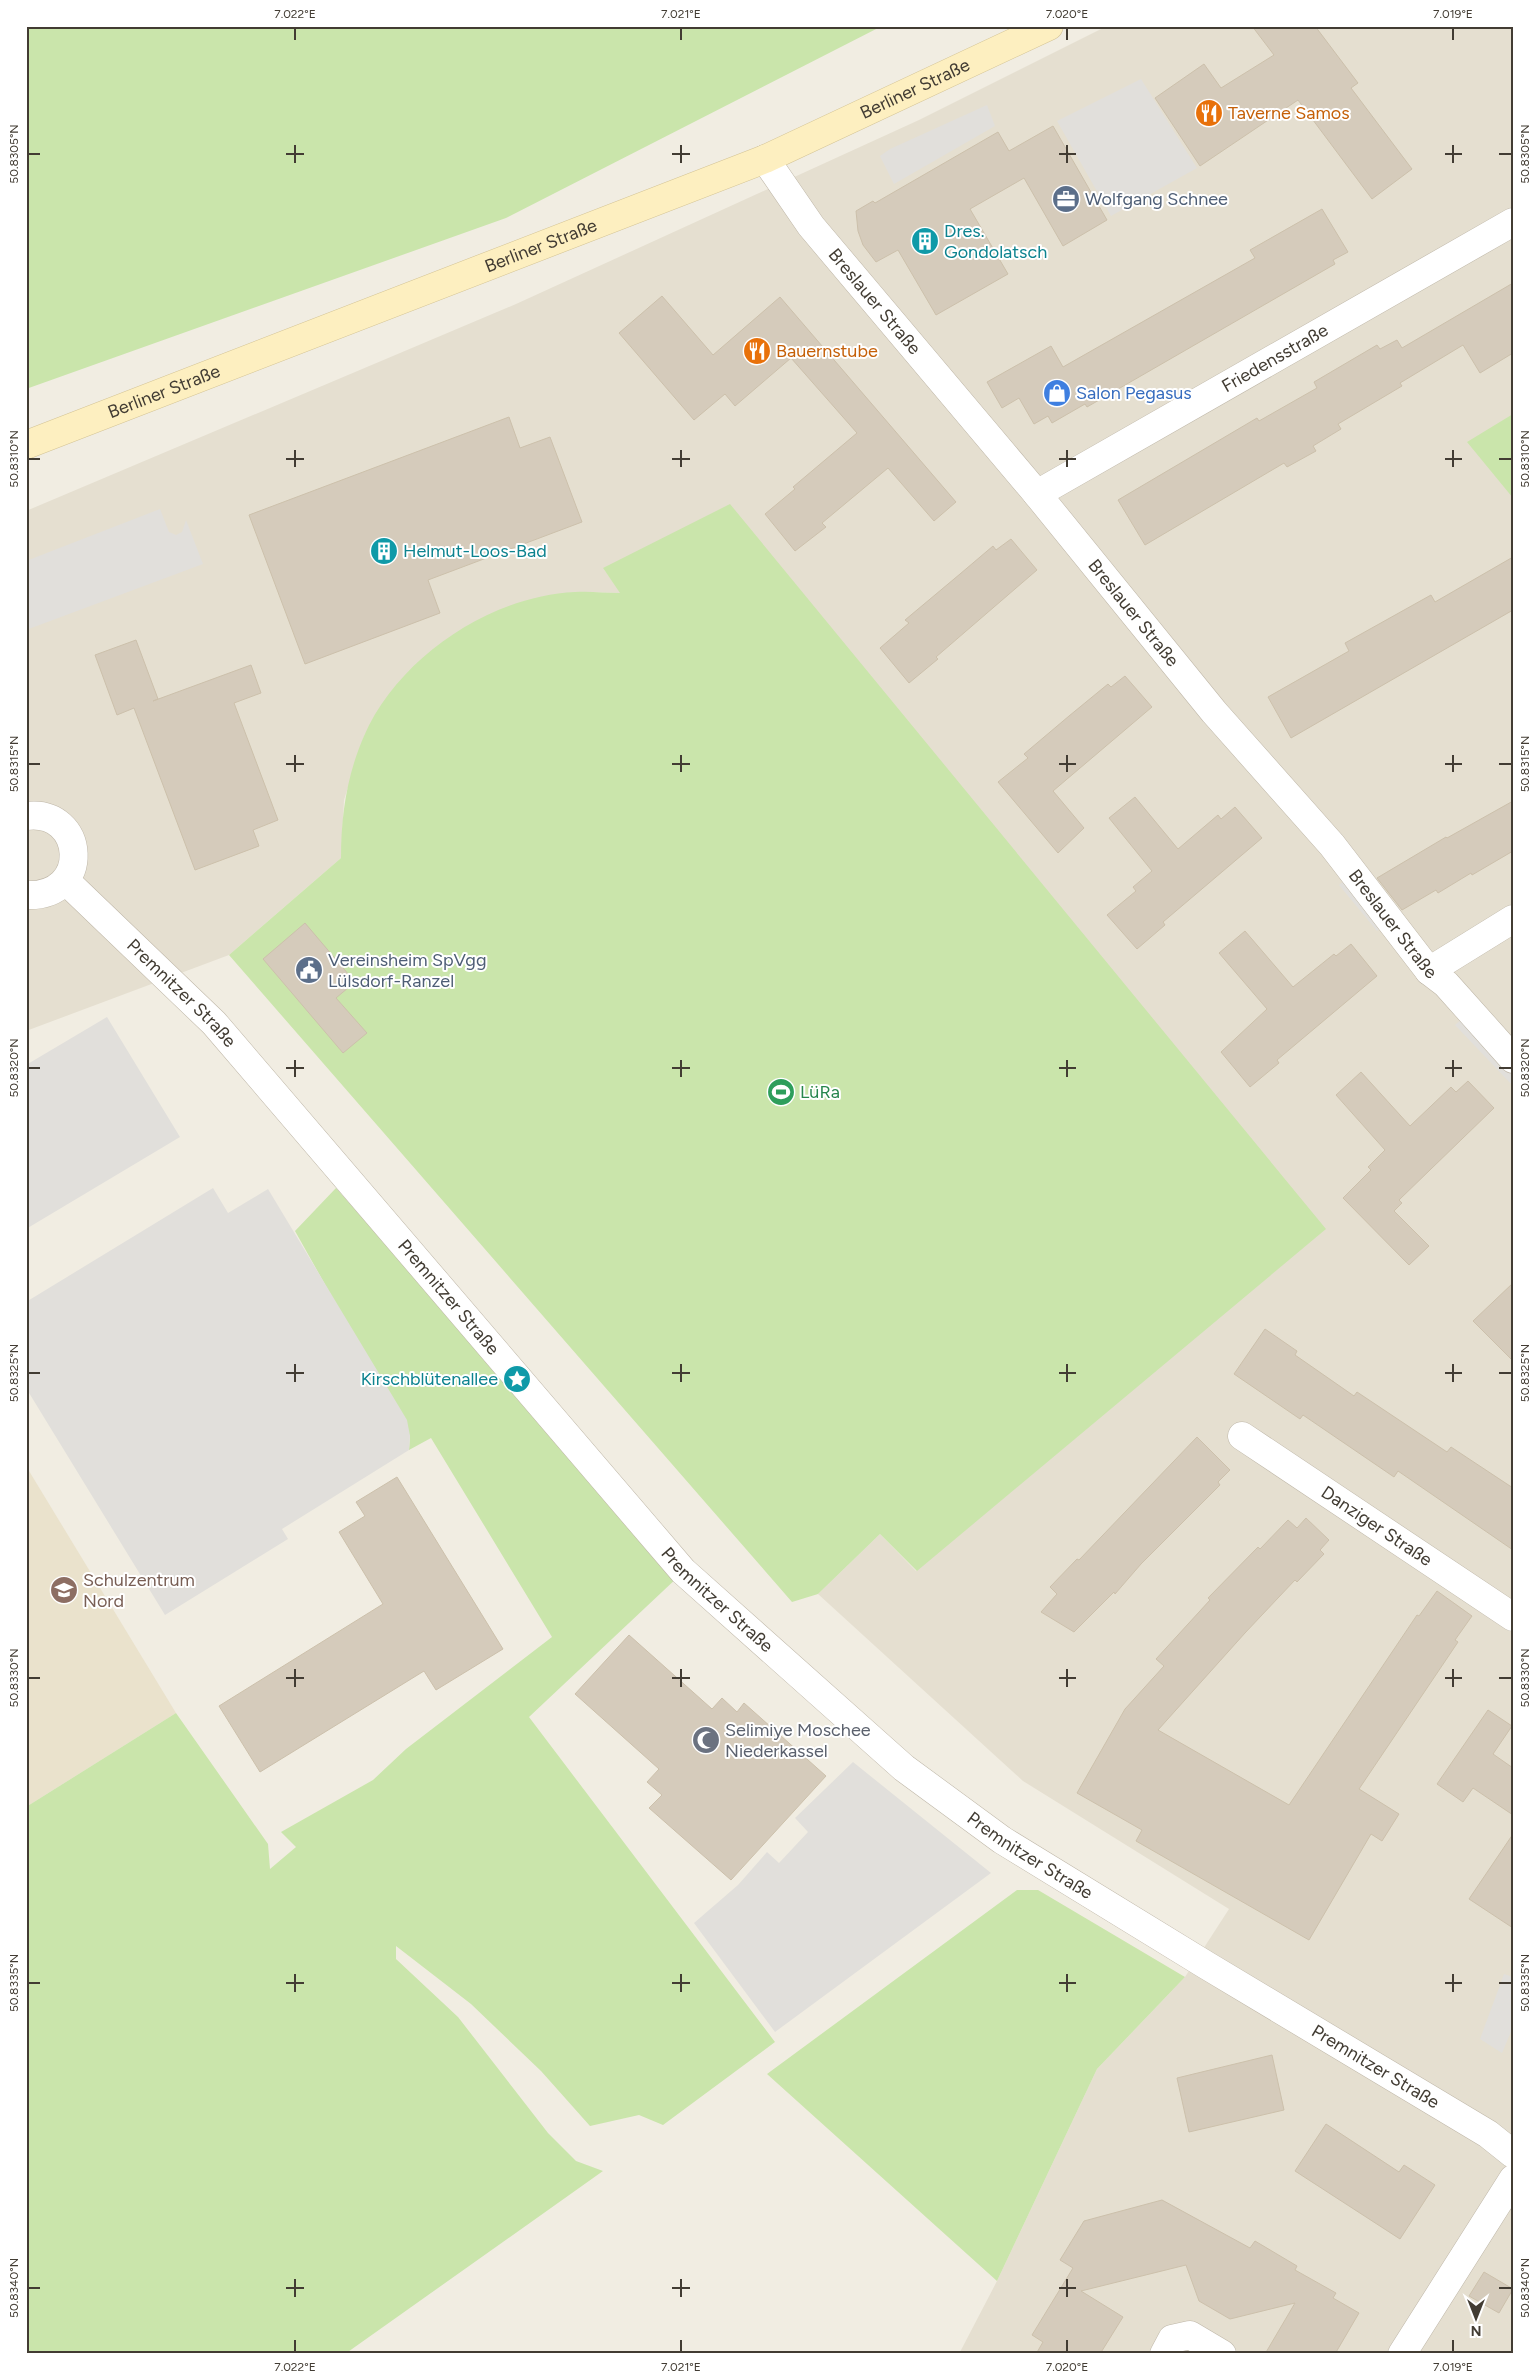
<svg xmlns="http://www.w3.org/2000/svg" width="1539" height="2380" viewBox="0 0 1539 2380" font-family="Figtree,sans-serif">
<rect width="100%" height="100%" fill="#f1ede2"/>
<path fill="#e5dfd0" d="M1107,26H1513V2354H959L997,2281L1097,2069L1185,1977L1229,1909L1023,1781L818,1594L880,1534L916,1571L1325,1229L603,568L621,593L575,592L365,734L344,800L341,858L229,955L26,1031V511L516,304L919,120Z"/>
<path fill="#eae2cc" d="M26,1466L176,1713L26,1807Z"/>
<path fill="#cae5ab" d="M26,26H882L506,218L26,389Z
M1513,414V498L1467,442Z
M730,504L1326,1229L917,1571L880,1534L818,1594L792,1602L229,955L341,858C341,815 347,775 364,736C398,658 490,596 575,592C590,591 605,593 620,593L603,568Z
M336,1188L679,1576L529,1717L775,2042L663,2125L639,2115L590,2126L541,2071L471,2004L396,1946V1959L458,2017L548,2133L576,2161L603,2171L345,2354H26V1807L176,1713L268,1844L270,1869L296,1847L281,1832L373,1780L406,1749L552,1637L431,1438L409,1450L410,1436L295,1231Z
M1017,1890H1038L1185,1977L1097,2069L997,2281L767,2074Z"/>
<path fill="#e1dfdb" d="M1141,79L1197,168L1111,216L1057,121Z
M987,105L995,126L894,184L880,156L890,149Z
M160,509L169,532L176,535L182,532L186,520L203,564L26,630V561Z
M1346,879L1384,926L1377,931L1339,885Z
M107,1017L180,1137L26,1229V1065Z
M1462,1019L1513,1073V1086L1455,1025Z
M213,1188L228,1213L268,1189L407,1420L410,1436L409,1450L282,1529L288,1539L165,1615L26,1388V1302Z
M853,1762L991,1873L775,2032L694,1923L738,1885L767,1852L779,1863L808,1832L795,1818Z
M1504,1974L1513,1977V2027L1502,2053L1480,2039Z"/>
<path fill="#d5cbbb" stroke="#ccc0ab" d="M1252,26H1315L1358,83L1351,88L1412,169L1372,199L1298,100L1200,166L1155,98L1204,64L1221,88L1274,55Z
M1053,126L1107,220L1063,246L1024,178L970,209L1008,274L936,315L898,250L876,262L863,245L858,231L856,211L873,201L875,203L998,132L1009,151Z
M1322,209L1348,252L1333,260L1335,264L1087,407L1085,404L1052,423L1048,416L1034,424L1019,398L1002,408L987,382L1051,346L1063,367L1255,258L1250,250Z
M1513,283V353L1480,373L1463,345L1400,383L1402,386L1338,424L1341,429L1313,446L1316,451L1287,467L1284,463L1145,545L1118,500L1257,418L1259,421L1317,388L1314,382L1377,345L1380,349L1397,340L1402,348Z
M662,296L713,355L780,297L956,502L934,521L888,468L822,523L826,527L795,551L765,514L795,489L793,487L857,433L791,358L735,406L725,394L694,420L619,333Z
M509,417L520,448L550,437L582,522L428,580L440,613L305,664L249,515Z
M1011,539L1037,570L936,657L938,659L909,683L880,648L909,623L905,620L960,574L993,546L996,550Z
M1513,557V610L1291,738L1268,697L1349,651L1345,643L1431,595L1435,602Z
M136,640L158,699L153,701L251,665L261,693L234,703L278,820L253,830L259,846L195,870L134,708L117,715L95,655Z
M1125,676L1152,707L1053,791L1084,828L1058,853L998,782L1028,758L1024,754L1069,716L1108,684L1111,687Z
M1135,797L1178,849L1218,815L1221,819L1235,807L1262,838L1163,922L1165,925L1137,949L1107,915L1136,891L1133,887L1152,871L1109,818Z
M1513,801V851L1472,875L1471,873L1438,893L1436,890L1402,910L1377,878L1446,837L1447,838Z
M305,923L355,982L336,998L367,1033L343,1053L263,959Z
M1245,931L1293,987L1334,954L1336,956L1351,944L1377,976L1277,1060L1279,1063L1250,1087L1221,1052L1267,1009L1219,953Z
M1361,1072L1410,1126L1451,1087L1456,1092L1468,1081L1494,1108L1399,1200L1402,1203L1394,1211L1429,1246L1409,1265L1343,1198L1371,1170L1368,1167L1385,1150L1336,1095Z
M1513,1283V1361L1473,1321Z
M1265,1329L1297,1351L1295,1355L1354,1396L1357,1392L1447,1452L1451,1447L1513,1488V1550L1398,1471L1394,1477L1303,1415L1300,1419L1234,1374Z
M1197,1437L1230,1470L1218,1482L1220,1485L1141,1564L1115,1594L1114,1592L1074,1632L1041,1612L1057,1594L1050,1587L1077,1559L1079,1560Z
M397,1477L503,1649L436,1690L424,1671L260,1772L219,1706L383,1604L339,1532L365,1516L356,1502Z
M1306,1518L1329,1540L1320,1550L1324,1554L1297,1582L1295,1580L1245,1633L1158,1730L1289,1805L1417,1615L1419,1616L1437,1591L1472,1616L1455,1640L1458,1642L1359,1789L1399,1814L1382,1841L1371,1834L1309,1940L1136,1841L1142,1830L1077,1793L1125,1709L1164,1666L1156,1659L1210,1600L1208,1598L1258,1547L1260,1549L1288,1520L1297,1528Z
M629,1635L712,1709L722,1698L737,1712L744,1703L826,1776L731,1880L649,1808L662,1795L647,1782L659,1769L575,1694Z
M1488,1710L1512,1726L1493,1754L1513,1768V1815L1473,1788L1463,1802L1437,1784Z
M1513,1834V1928L1469,1899Z
M1272,2055L1284,2110L1189,2132L1177,2078Z
M1326,2124L1399,2172L1404,2165L1435,2185L1400,2239L1295,2171Z
M1162,2200L1250,2248L1255,2241L1297,2266L1295,2270L1336,2293L1333,2298L1359,2313L1335,2354H1265L1295,2303L1230,2319L1199,2301L1186,2265L1081,2291L1123,2317L1100,2354H1036L1043,2342L1032,2335L1073,2268L1060,2260L1084,2221Z
M1484,2272L1513,2289L1499,2313L1469,2296Z"/>
<g fill="none" stroke-linecap="round" stroke-linejoin="round">
<g stroke="#bfb7a8" stroke-width="29">
<g id="street">
<path id="s1" d="M765,159L811,226L1037,494L1214,712L1332,845L1429,971L1446,984L1513,1059"/>
<path id="s2" d="M1037,494L1513,222"/>
<path d="M26,816C86,808 93,898 26,895"/>
<path id="s3" d="M66,881L214,1023L683,1571L904,1768L1002,1840L1206,1965L1488,2134L1513,2154"/>
<path d="M1429,971L1513,919"/>
<path id="s4" d="M1242,1436L1513,1617"/>
<path d="M1164,2354L1172,2339L1190,2335L1222,2354"/>
<path d="M1402,2354L1513,2179"/>
</g>
</g>
<g stroke="#d3c394" stroke-width="29">
<g id="secondary">
<path id="s5" d="M26,445L765,159L1049,26"/>
</g>
</g>
<use href="#street" stroke="#fff" stroke-width="28"/>
<use href="#secondary" stroke="#fdefc0" stroke-width="28"/>
</g>
<path fill="none" stroke="#423c33" stroke-width="2" d="M295,28V40M681,28V40M1067,28V40M1453,28V40M295,145V163M681,145V163M1067,145V163M1453,145V163M28,154H40M286,154H304M672,154H690M1059,154H1076M1445,154H1462M1499,154H1512M295,450V467M681,450V467M1067,450V467M1453,450V467M28,459H40M286,459H304M672,459H690M1059,459H1076M1445,459H1462M1499,459H1512M295,755V772M681,755V772M1067,755V772M1453,755V772M28,764H40M286,764H304M672,764H690M1059,764H1076M1445,764H1462M1499,764H1512M295,1060V1077M681,1060V1077M1067,1060V1077M1453,1060V1077M28,1068H40M286,1068H304M672,1068H690M1059,1068H1076M1445,1068H1462M1499,1068H1512M295,1364V1382M681,1364V1382M1067,1364V1382M1453,1364V1382M28,1373H40M286,1373H304M672,1373H690M1059,1373H1076M1445,1373H1462M1499,1373H1512M295,1669V1687M681,1669V1687M1067,1669V1687M1453,1669V1687M28,1678H40M286,1678H304M672,1678H690M1059,1678H1076M1445,1678H1462M1499,1678H1512M295,1974V1992M681,1974V1992M1067,1974V1992M1453,1974V1992M28,1983H40M286,1983H304M672,1983H690M1059,1983H1076M1445,1983H1462M1499,1983H1512M295,2279V2297M681,2279V2297M1067,2279V2297M28,2288H40M286,2288H304M672,2288H690M1059,2288H1076M1499,2288H1512M295,2340V2352M681,2340V2352M1067,2340V2352M1453,2340V2352"/>
<defs>
<g id="restaurant-disc" transform="scale(1.4375)"><circle r="9.5" fill="#e8710a" stroke="#fff"/><path d="M-5-6h1v4h1v-4h1v4h1v-4h1v5L-1.5 .5V6h-2V.5L-5-1ZM5-6V6H3V1.5H1.5Q1.5-4 5-6Z" fill="#fff"/></g>
<g id="office-disc" transform="scale(1.4375)"><circle r="9.5" fill="#5c6f8a" stroke="#fff"/><path d="M-6-3h4V-5.5h4V-3h4V5H-6ZM-1-4.5V-3h2v-1.5ZM-6 0V1H6V0Z" fill="#fff"/></g>
<g id="building-disc" transform="scale(1.4375)"><circle r="9.5" fill="#0f9aa8" stroke="#fff"/><path d="M-4-6H4V6H1V3H-1V6H-4ZM-2.5-4.3h1.7v1.8h-1.7ZM.8-4.3h1.7v1.8H.8ZM-2.5-1h1.7V.8h-1.7ZM.8-1h1.7V.8H.8Z" fill="#fff"/></g>
<g id="shop-disc" transform="scale(1.4375)"><circle r="9.5" fill="#3f7fe0" stroke="#fff"/><path d="M-5-2.5h2.3a2.7 3.5 0 0 1 5.4 0H5L5.5 6h-11ZM-1.5-2.5h3a1.5 2.3 0 0 0-3 0Z" fill="#fff"/></g>
<g id="civic-disc" transform="scale(1.4375)"><circle r="9.5" fill="#5c6f8a" stroke="#fff"/><path d="M-.6-6.5H3V-4.5H.6V-3L4-1V1h2V6H-6V1h2V-1L-.6-3ZM-1.2 2.5V6h2.4V2.5Z" fill="#fff"/></g>
<g id="stadium-disc" transform="scale(1.4375)"><circle r="9.5" fill="#2e9e5b" stroke="#fff"/><path d="M0-5a6.5 5 0 1 0 0 10a6.5 5 0 1 0 0-10ZM-3.5-1.8h7v3.6h-7Z" fill="#fff"/></g>
<g id="sight-disc" transform="scale(1.4375)"><circle r="9.5" fill="#0f9aa8" stroke="#fff"/><path d="M0-6L1.8-2.2L6-1.7L2.9 1.2L3.7 5.4L0 3.3L-3.7 5.4L-2.9 1.2L-6-1.7L-1.8-2.2Z" fill="#fff"/></g>
<g id="school-disc" transform="scale(1.4375)"><circle r="9.5" fill="#8d6e63" stroke="#fff"/><path d="M0-5L7-2L0 1L-7-2ZM-4 1L0 2.5L4 1V4Q0 6-4 4Z" fill="#fff"/></g>
<g id="mosque-disc" transform="scale(1.4375)"><circle r="9.5" fill="#6b7280" stroke="#fff"/><path d="M3.5-4.9A6 6 0 1 0 3.5 4.9A5 5 0 1 1 3.5-4.9Z" fill="#fff"/></g>
</defs>
<g fill-rule="evenodd">
<use href="#restaurant-disc" x="1209" y="113"/>
<use href="#office-disc" x="1066" y="199"/>
<use href="#building-disc" x="925" y="241"/>
<use href="#restaurant-disc" x="757" y="351"/>
<use href="#shop-disc" x="1057" y="393"/>
<use href="#building-disc" x="384" y="551"/>
<use href="#civic-disc" x="309" y="970"/>
<use href="#stadium-disc" x="781" y="1092"/>
<use href="#sight-disc" x="517" y="1379"/>
<use href="#school-disc" x="64" y="1590"/>
<use href="#mosque-disc" x="706" y="1740"/>
</g>
<g text-anchor="middle" stroke-width="4" stroke-linejoin="round" paint-order="stroke">
<g font-size="18" fill="#423c33" stroke="#fff">
<text dy="6" stroke="none"><textPath href="#s5" startOffset="958">Berliner Straße</textPath></text>
<text dy="6" stroke="none"><textPath href="#s5" startOffset="552">Berliner Straße</textPath></text>
<text dy="6" stroke="none"><textPath href="#s1" startOffset="180">Breslauer Straße</textPath></text>
<text dy="6" stroke="none"><textPath href="#s2" startOffset="274">Friedensstraße</textPath></text>
<text dy="6" stroke="none"><textPath href="#s5" startOffset="148">Berliner Straße</textPath></text>
<text dy="6" stroke="none"><textPath href="#s1" startOffset="585">Breslauer Straße</textPath></text>
<text dy="6" stroke="none"><textPath href="#s1" startOffset="990">Breslauer Straße</textPath></text>
<text dy="6" stroke="none"><textPath href="#s3" startOffset="161">Premnitzer Straße</textPath></text>
<text dy="6" stroke="none"><textPath href="#s3" startOffset="566">Premnitzer Straße</textPath></text>
<text dy="6" stroke="none"><textPath href="#s4" startOffset="162">Danziger Straße</textPath></text>
<text dy="6" stroke="none"><textPath href="#s3" startOffset="971">Premnitzer Straße</textPath></text>
<text dy="6" stroke="none"><textPath href="#s3" startOffset="1376">Premnitzer Straße</textPath></text>
<text dy="6" stroke="none"><textPath href="#s3" startOffset="1781">Premnitzer Straße</textPath></text>
</g>
<g font-size="18" fill="#c56008" stroke="#fff" text-anchor="start">
<text x="1228" y="119">Taverne Samos</text>
<text x="776" y="357">Bauernstube</text>
</g>
<g font-size="18" fill="#4e5e75" stroke="#fff" text-anchor="start">
<text x="1085" y="205">Wolfgang Schnee</text>
<text x="328" y="966">Vereinsheim SpVgg<tspan x="328" dy="21">Lülsdorf-Ranzel</tspan></text>
</g>
<g font-size="18" fill="#0d838f" stroke="#fff" text-anchor="start">
<text x="944" y="237">Dres.<tspan x="944" dy="21">Gondolatsch</tspan></text>
<text x="403" y="557">Helmut-Loos-Bad</text>
<text x="498" y="1385" text-anchor="end">Kirschblütenallee</text>
</g>
<g font-size="18" fill="#366cbe" stroke="#fff" text-anchor="start">
<text x="1076" y="399">Salon Pegasus</text>
</g>
<g font-size="18" fill="#27864d" stroke="#fff" text-anchor="start">
<text x="800" y="1098">LüRa</text>
</g>
<g font-size="18" fill="#785e54" stroke="#fff" text-anchor="start">
<text x="83" y="1586">Schulzentrum<tspan x="83" dy="21">Nord</tspan></text>
</g>
<g font-size="18" fill="#5b616d" stroke="#fff" text-anchor="start">
<text x="725" y="1736">Selimiye Moschee<tspan x="725" dy="21">Niederkassel</tspan></text>
</g>
</g>
<rect width="1539" height="2380" fill="none" stroke="#ffffff" stroke-width="55"/>
<g transform="translate(1476 2318) rotate(180)" stroke="#ffffff" stroke-width="4" paint-order="stroke">
<path d="M0-4L9 19L0 12L-9 19Z" fill="#423c33"/>
<text y="-8" font-size="14" font-weight="bold" text-anchor="middle" fill="#423c33">N</text>
</g>
<rect x="28" y="28" width="1484" height="2324" fill="none" stroke="#423c33" stroke-width="2"/>
<g font-size="12" text-anchor="middle" fill="#423c33">
<text x="295" y="18">7.022°E</text>
<text x="681" y="18">7.021°E</text>
<text x="1067" y="18">7.020°E</text>
<text x="1453" y="18">7.019°E</text>
<text transform="translate(1525 154) rotate(-90)" y="4">50.8305°N</text>
<text transform="translate(14 154) rotate(-90)" y="4">50.8305°N</text>
<text transform="translate(1525 459) rotate(-90)" y="4">50.8310°N</text>
<text transform="translate(14 459) rotate(-90)" y="4">50.8310°N</text>
<text transform="translate(1525 764) rotate(-90)" y="4">50.8315°N</text>
<text transform="translate(14 764) rotate(-90)" y="4">50.8315°N</text>
<text transform="translate(1525 1068) rotate(-90)" y="4">50.8320°N</text>
<text transform="translate(14 1068) rotate(-90)" y="4">50.8320°N</text>
<text transform="translate(1525 1373) rotate(-90)" y="4">50.8325°N</text>
<text transform="translate(14 1373) rotate(-90)" y="4">50.8325°N</text>
<text transform="translate(1525 1678) rotate(-90)" y="4">50.8330°N</text>
<text transform="translate(14 1678) rotate(-90)" y="4">50.8330°N</text>
<text transform="translate(14 1983) rotate(-90)" y="4">50.8335°N</text>
<text transform="translate(1525 1983) rotate(-90)" y="4">50.8335°N</text>
<text transform="translate(14 2288) rotate(-90)" y="4">50.8340°N</text>
<text transform="translate(1525 2288) rotate(-90)" y="4">50.8340°N</text>
<text x="295" y="2371">7.022°E</text>
<text x="681" y="2371">7.021°E</text>
<text x="1067" y="2371">7.020°E</text>
<text x="1453" y="2371">7.019°E</text>
</g>
</svg>
